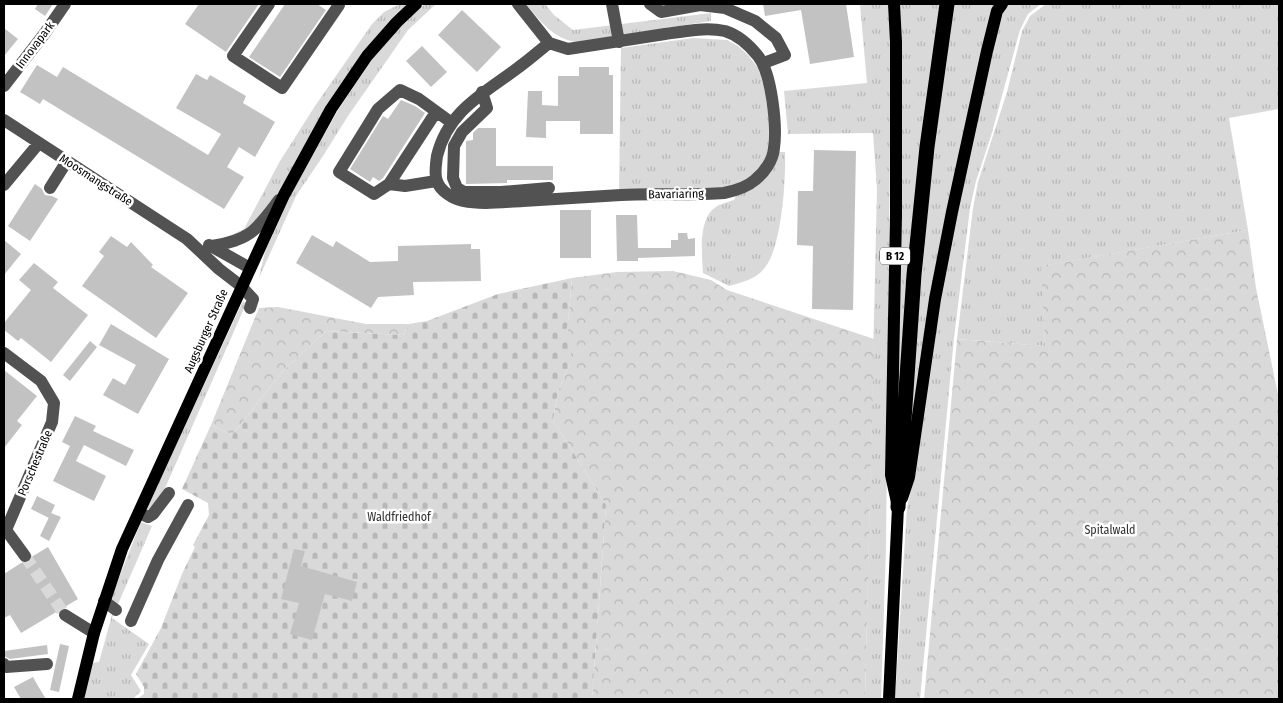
<svg xmlns="http://www.w3.org/2000/svg" width="1283" height="703" viewBox="0 0 1283 703" font-family="'Fira Sans Condensed',sans-serif">
<defs>
<pattern id="grass-tufts" width="24" height="20" patternUnits="userSpaceOnUse" patternTransform="scale(1.25)"><rect width="24" height="20" fill="#d9d9d9"/><path d="M3 7l-1-3M5 7V3M7 7l1-3M15 17l-1-3M17 17v-4M19 17l1-3" fill="none" stroke="#b8b8b8"/></pattern>
<pattern id="forest-crowns" width="20" height="18" patternUnits="userSpaceOnUse" patternTransform="scale(1.25)"><rect width="20" height="18" fill="#d9d9d9"/><path d="M2 6a3 3 0 1 1 6 0M12 15a3 3 0 1 1 6 0" fill="none" stroke="#b8b8b8"/></pattern>
<pattern id="cemetery-stones" width="16" height="16" patternUnits="userSpaceOnUse" patternTransform="scale(1.25)"><rect width="16" height="16" fill="#d9d9d9"/><path d="M2 7V4a2 2 0 0 1 4 0v3zM10 15v-3a2 2 0 0 1 4 0v3z" fill="#b8b8b8"/></pattern>
</defs>
<rect width="100%" height="100%" fill="#fff"/>
<path fill="url(#grass-tufts)" d="M400,4H408L280,193L245,232L223,239L244,229L280,161L315,106L372,24L384,12Z
M425,4H436L408,30L348,116L323,156L296,196L259,278L265,252L290,196L337,112L371,60L399,26Z
M526,4H545L554,15L573,30L711,13V21L576,42C554,39 540,21 526,4Z
M860,4H889L891,41L886,548L881,699H865L877,189L873,133L788,134L784,91L867,83Z
M898,4H940L921,145L900,382L897,381Z
M952,4H997L911,437V393L935,134Z
M1006,4H1041L1028,14L1020,30L991,136L976,181L970,208L954,338L920,699H895L907,507L914,477L932,335L991,53Z
M1046,4H1279V109L1229,118L1248,230L1042,266L1045,346L957,339L973,208L978,182L1007,92L1022,31L1030,16Z
M693,38L727,40L738,46L748,55L758,68L764,87L769,118L768,150L763,165L752,177L725,188L619,192L621,48Z
M779,152H785C786,179 782,244 766,266C757,279 743,282 729,286L703,273C702,253 697,216 719,205C723,203 729,202 734,200L736,196C760,189 771,175 779,152Z
M243,301L246,304L162,495L155,505L145,512Z
M141,522L152,526L112,618L149,644L131,675L141,691L133,699H84L91,663L99,662L114,608L109,603Z"/>
<path fill="url(#forest-crowns)" d="M1248,230L1256,288L1279,399V699H924L957,339L1045,346L1041,266Z
M673,271L711,280L727,290L874,339L865,699H592L606,505L553,420L558,391L570,364L567,334L572,278L617,272Z
M278,307L366,324H409L403,335L326,331L283,371L232,435L211,425L259,308Z"/>
<path fill="url(#cemetery-stones)" d="M572,278L567,334L572,342L570,364L558,391L553,420L606,505L592,699H137L144,694V687L136,674L161,628L182,574L195,547L193,545L209,515L208,503L182,489L211,425L232,435L283,371L326,331L403,335L409,324L427,321L498,294Z"/>
<path fill="#c2c2c2" d="M38,4H53L45,16L35,9Z
M199,4H259L226,52L185,24Z
M285,4H317L326,10L280,77L249,57Z
M763,4H846L854,57L810,64L801,10L765,16Z
M462,10L501,47L477,72L438,35Z
M4,28L18,39L4,56Z
M422,46L447,72L431,87L406,61Z
M37,65L57,77L63,67L208,155L221,134L176,108L196,74L207,80L210,75L246,96L243,103L275,122L255,157L239,147L227,167L244,177L224,209L43,99L40,104L20,92Z
M579,67H609V75H613V134H580V121H546V138L526,137L528,91H542V105L558,106V76H579Z
M401,100L415,106L425,113L383,178L379,181L373,177L370,182L350,169L383,116L388,119Z
M478,128H496V166H553V180H507V183L466,184V141L473,140V133Z
M814,150L856,151L853,310L812,309L813,246L797,245L798,191H813Z
M35,184L42,189L45,195L52,196L58,199L30,241L8,226Z
M560,210H591V258H560Z
M616,215H637L638,248H671V240H678V233H687L688,239L695,238V256L638,258V261H617Z
M312,235L333,247L336,241L370,262L398,261V246L471,244V249H480L481,281L413,282L414,295L378,297L371,308L296,263Z
M111,236L127,247L131,242L153,265L151,267L188,293L156,338L82,286L104,256L99,252Z
M4,240L21,254L4,275Z
M34,263L58,282L53,288L88,315L51,362L21,338L18,341L4,330V323L31,290L19,280Z
M111,324L169,359L138,414L103,395L113,378L125,385L136,365L99,345Z
M90,341L97,347L70,381L63,375Z
M4,370L37,396L17,421L22,425L4,448Z
M75,416L96,426L93,431L134,450L126,466L84,445L76,461L106,476L94,501L53,481L70,446L62,442Z
M37,496L55,505L49,518L31,509Z
M51,513L61,517L49,541L40,536Z
M48,547L78,599L21,633L10,615L4,618V574L21,563H29L33,556Z
M294,549L305,551L301,566L357,582L352,601L325,594L312,640L290,634L299,603L281,599Z
M60,644L69,646L59,692L50,690Z
M47,645L48,654L10,659L4,656V651Z
M33,677L38,686L46,699H21L14,687Z"/>
<g fill="none" stroke-linecap="round" stroke-linejoin="round">
<path stroke="#d9d9d9" stroke-width="12" stroke-dasharray="12 6" stroke-linecap="butt" d="M25,556L65,615"/>
<path stroke="#525252" stroke-width="12" d="M269,4L233,56L282,88L339,5L337,4
M518,4L549,43L568,49C601,44 633,39 665,34C685,31 706,27 725,31C738,35 750,46 758,56C772,74 777,126 774,148C773,160 765,172 755,180C747,187 734,191 724,193C690,196 655,193 621,195C588,197 556,199 523,201C503,202 482,205 463,201C453,199 440,191 437,181C434,174 436,164 437,156C448,110 485,93 519,67C529,60 539,51 549,43
M612,4L619,42
M650,4L661,12L700,5L725,8L755,21L776,38L785,55L764,63
M4,86L45,33L65,4
M482,92L487,108L462,132L454,146L453,178L457,188L464,192H501L549,188
M436,112L389,184L374,194L339,172L378,109L400,90L419,99L452,123
M4,120L187,239L219,269L241,286L253,299L250,308
M389,184L405,186L436,181
M4,185L39,143
M50,188L67,161
M209,245L250,268
M212,246C251,240 256,230 279,200
M4,353L41,381L54,403L52,422L6,530L4,533
M139,513L148,517L153,514L169,493
M6,530L25,556
M104,601L116,610
M65,615L94,633
M131,621L158,560L188,505
M4,664L6,667L47,664"/>
<path stroke="#000" stroke-width="12" d="M902,498L909,477L935,299L952,212L987,51L997,11L1002,4
M78,699L94,633L122,549L284,195L331,109L367,56L397,22L416,4
M889,699L898,507L891,475L896,215V42L894,4"/>
<path stroke="#000" stroke-width="15" d="M898,507L914,275L927,147L947,4"/>
</g>
<g text-anchor="middle" stroke-width="5" stroke-linejoin="round" paint-order="stroke">
<rect fill="#fff" stroke="#4c4c4c" stroke-width="1" x="880" y="247.5" width="30" height="17" rx="4"/>
<g font-size="11" font-weight="bold" fill="#000">
<text x="895" y="260">B 12</text>
</g>
<g font-size="12" fill="#000" stroke="#fff">
<text transform="translate(35 45) rotate(-53)" y="4">Innovapark</text>
<text transform="translate(96 180) rotate(33)" y="4">Moosmangstraße</text>
<text transform="translate(676 194) rotate(-1)" y="4">Bavariaring</text>
<text transform="translate(206 331) rotate(-66)" y="4">Augsburger Straße</text>
<text transform="translate(35 463) rotate(-67)" y="4">Porschestraße</text>
</g>
<g font-size="12" fill="#303030" stroke="#fff">
<text x="399" y="521">Waldfriedhof</text>
<text x="1110" y="534">Spitalwald</text>
</g>
</g>
<rect width="1283" height="703" fill="none" stroke="#000000" stroke-width="10"/>
</svg>
